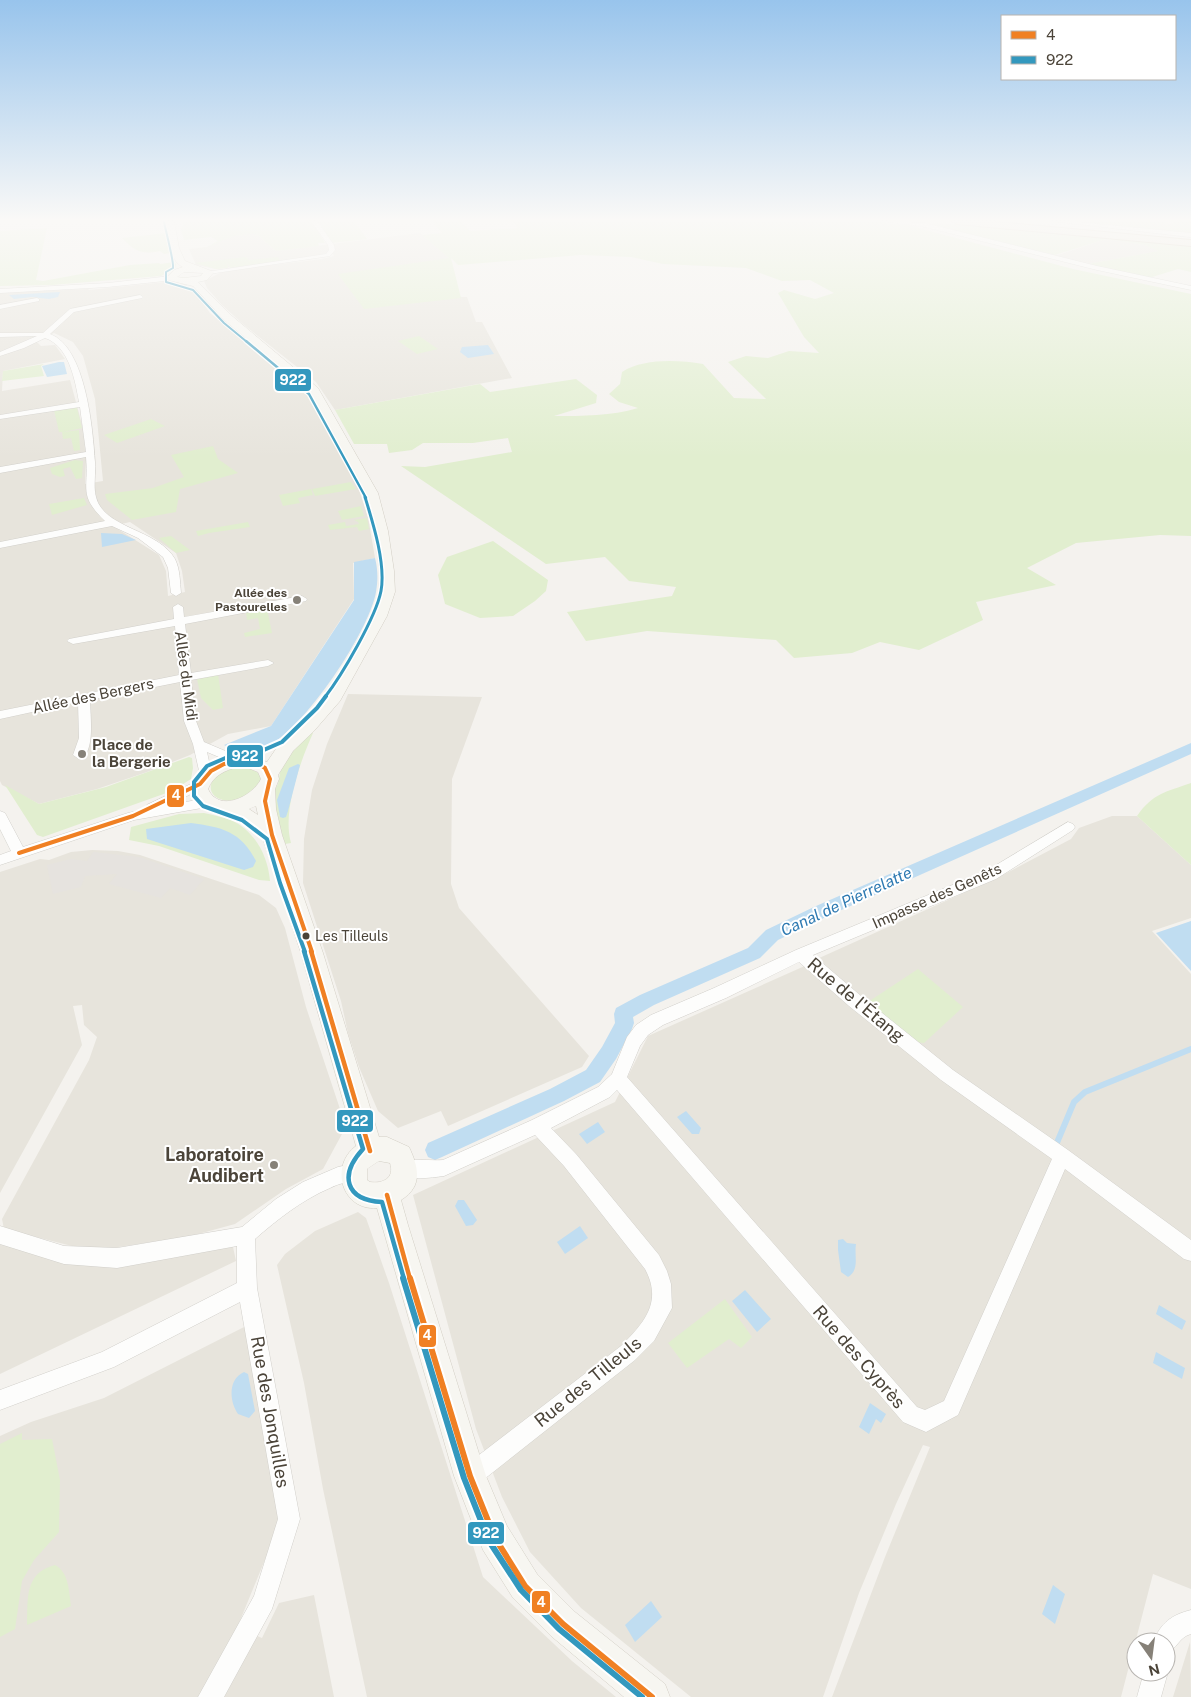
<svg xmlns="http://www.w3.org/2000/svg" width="1191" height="1697" viewBox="0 0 1191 1697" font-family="'Public Sans',sans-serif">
<rect width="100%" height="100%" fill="#f4f2ee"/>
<path fill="#e7e4dc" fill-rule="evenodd" d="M420,233L450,258L460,297H467L476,322H482L512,378L335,410L316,382L244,325L222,305L207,288L204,281L224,271L322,259L334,256L333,254L326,253L319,256L216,269L196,265L189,249L207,247L221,241L228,236L245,234H256L276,251Z
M1106,239L1145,245L1159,251L1088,264L1055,256Z
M165,282L185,284L193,290L210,313L236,335L259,349L303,388L356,481L368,517L375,558L353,563L354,599L271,726L228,734L190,755L147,772L97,789L39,804L2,785L0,781V293L88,289L89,290ZM54,333L73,342L83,356L95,399L103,481L85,484L86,460L83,428L70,380L2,391L3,371L65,359L55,345L41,346L36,341ZM130,522L176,553L182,571L185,592L168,596L166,571L159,555L113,526Z
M348,694L482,697L452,779L451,884L459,908L589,1056L582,1067L448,1126L441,1111L398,1128L378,1111L359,1067L348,1033L341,1001L303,883L304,839L312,790L327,744Z
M1112,816H1137L1191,865V918L1152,931L1191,974V1246L917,1046L817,959L999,877L1071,839L1079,828Z
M92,850L118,851L140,855L259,895L276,908L285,928L306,1007L344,1121L342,1134L323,1169L286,1189L235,1224L191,1236L92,1251L4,1229L2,1219L89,1060L97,1037L84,1025L82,1005L73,1006L82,1045L0,1193V872L40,859L49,860L71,852Z
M807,965L1191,1258V1589L1153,1574L1121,1697H832L885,1557L930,1447L923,1445L896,1504L859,1593L823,1697H691L581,1608L530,1552L502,1497L476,1429L413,1195L615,1102L648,1036Z
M358,1212L366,1218L389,1283L483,1577L572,1661L616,1697H367L323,1489L304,1383L277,1265L285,1254L315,1231Z
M0,1244L59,1261L233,1247L236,1261L0,1374Z
M248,1325L280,1523L237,1628L262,1638L279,1603L314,1595L334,1697H0V1436L31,1422L104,1398Z
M1190,1642L1191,1697H1173Z"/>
<path fill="#e1eecf" d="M184,221H311L325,243H318L319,246L276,251L256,234C232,234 228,239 207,247L218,241L211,237L184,240L181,230Z
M318,221H354L367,239L332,243Z
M432,221H461L470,231L518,228L512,221L877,222L907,225L1073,269L1191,294V536L1160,535L1076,543L1027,568L1056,585L976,602L983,620L919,650L880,642L852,653L794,658L776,640L647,631L586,641L567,612L672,596L676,587L629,581L605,557L546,564L401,466L425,467L512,452L508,438L473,443H423L412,450L389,453L387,444H354L335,410L480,384L490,392L576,379L597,395L596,403L554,416C583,416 611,416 638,408L619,402L609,394L620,384L622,372C644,358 678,360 703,364L734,398L766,399L728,362L746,356L768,358L789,351L819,353L804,337L778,293L784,290L815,299L834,293L810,280L782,281L746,268L663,264L631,257L581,255L458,265L451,258L461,298L364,309L338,274L449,258L422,235L442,233Z
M1059,221H1161L1169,224L1179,221H1191V234Z
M934,223L997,226L1191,246V272L1178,269L1149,278L1088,264L1158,251L1145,245L1106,239L1055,255L930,225Z
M47,228L36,280L43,281L130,265L159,263L160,264L174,262L176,264L175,269L161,276L52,285L0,286V231Z
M166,233L171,253L164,254L160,251C141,255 135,251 122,238Z
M246,257L249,260L278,257L280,261L230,268L227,263L228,268L216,269L195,263Z
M419,336L438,349L417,354L398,341Z
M44,364L41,366L44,376L2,381L3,371Z
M76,407L77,408L82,428L63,432L79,430L80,450L74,451L71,438L63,439L62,432H59L54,410Z
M151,419L165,426L117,443L104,435Z
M213,446L218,459L238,473L180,489L176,512L132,520L107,500L105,494L153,488L184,477L171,455Z
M75,460L83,461L82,478L76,479L70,467L63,469L65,476L60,477L52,474L50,468Z
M351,482L356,489L315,496L312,489Z
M311,489L313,495L298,498L300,503L283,506L279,495Z
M84,498L87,505L52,515L49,504Z
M361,506L364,516L342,520L338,511Z
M367,518L369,529L359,531L357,527L330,530L328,525L345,522L346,526L359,524L358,522L354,520Z
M248,522L250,527L209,533L198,536L196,531Z
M171,536L190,550L176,553L159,538Z
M493,541L548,580L546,591L535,601L513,616L480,618L445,604L438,575L447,557Z
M267,609L272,633L245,637L244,633L260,629L258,618L247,620L246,613Z
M218,674L223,708L213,710L201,698L197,679Z
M310,732L313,733C300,762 282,812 291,843L285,844L270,798L278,784L282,761Z
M189,757L192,758L193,768L191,779L172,791L43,837L37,835L5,785L39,804L106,787Z
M247,767C281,778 243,804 223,800C206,796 208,780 221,772C229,768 238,767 247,767Z
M1191,783V865L1137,816C1153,793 1166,792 1191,783Z
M204,813C213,815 223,817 231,820C255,831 268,856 270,881L259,880L159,846L129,840L131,827L179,814Z
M918,969L963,1007L924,1043L916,1042L868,1002Z
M725,1299L752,1337L741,1348L729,1339L687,1368L668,1343Z
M22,1433V1440L52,1439L60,1480L59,1532L34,1560L22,1581L15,1629L0,1637V1444Z
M55,1565C69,1572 69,1592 71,1606L27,1625C28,1599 24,1573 55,1565Z"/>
<path fill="#e6e3df" d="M93,852L139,857L204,879L190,895L170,888L161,898L109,884L117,874L85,876L81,887L53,894L47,865L71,859L87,861Z"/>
<path fill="#c0ddf1" d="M60,292L58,297L49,299L32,297L14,299L9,295Z
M488,345L494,354L468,358L460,352L462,347Z
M59,362H64L67,374L47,377L42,366Z
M101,533L122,534L136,540L102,547Z
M375,558C378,570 378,580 376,592C369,632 298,741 257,751C245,754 235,750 224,745L271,726L354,600V562Z
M298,764L300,765L288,811L286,817L283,818L280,817L277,800L289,768Z
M191,823C221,827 241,831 256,861L253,867L244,870L147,839L146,829Z
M1191,921V971L1156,933Z
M686,1111L701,1128L699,1134H692L677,1117Z
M598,1122L605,1132L587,1144L579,1134Z
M458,1200H464L477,1220L473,1225L466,1226L455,1206Z
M580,1226L588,1238L565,1254L557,1242Z
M843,1239L847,1243L856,1244C854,1256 860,1270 848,1277L841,1272L838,1250V1240Z
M745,1290L771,1319L757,1332L732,1301Z
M1159,1305L1186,1321L1182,1330L1156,1314Z
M1156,1352L1185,1368L1182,1379L1153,1363Z
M244,1372L248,1374L255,1411L249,1418L238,1414C229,1401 228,1379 244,1372Z
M870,1403L886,1414L881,1423L876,1419L869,1434L859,1427Z
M1053,1585L1065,1594L1055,1624L1042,1614Z
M651,1601L662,1617L635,1642L625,1625Z"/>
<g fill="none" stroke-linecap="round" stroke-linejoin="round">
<path stroke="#c0ddf1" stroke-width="6" d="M1056,1145L1074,1102L1085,1092L1191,1049"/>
<path fill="#c0ddf1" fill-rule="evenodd" d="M1191,743V754L828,916L778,940L760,958L654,1005L633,1017L634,1023L632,1029L616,1059L600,1082L564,1101L442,1157L435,1160L428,1157L425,1150L428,1143L550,1089L586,1070L602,1047L615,1023L614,1014L616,1008L640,995L748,948L766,930L816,906Z"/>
<g stroke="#d2d0cb" stroke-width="1">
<path id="minor" d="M311,221H317L334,245L335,250L330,256L209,274L206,272L326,254L329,250L328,245Z
M883,221L925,223L1097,266L1191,286V290L1097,270L925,227Z
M1051,221H1067L1191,233V237Z
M140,295L143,297L142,298L74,312L50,334C86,347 93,430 95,462C96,474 93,486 96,497C104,529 158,529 175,559C180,569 180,582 181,593L176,596L171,593L168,568L163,557L138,538L112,526L0,548V542L105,521C78,495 89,490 86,457L0,473V467L86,452L80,407L0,419V415L79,402C75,380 69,346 45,338L24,348L0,356V352L37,336L0,337V333H43L70,309Z
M37,298L39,299V301L0,309V305Z
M302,596L307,599L306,601L185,624L191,673L268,660L274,663L268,666L191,680L196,721L204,742L242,758L244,761L238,765L207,752L212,775L211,778H201L200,775L193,744L184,721L180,682L90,700C90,714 96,755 79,759L73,755L79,738L78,702L0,719V711L179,675L175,626L73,644L67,641L69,639L174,619L173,607L178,604L183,607L184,617Z
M200,780L205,781L206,784L205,787L169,805L208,798L213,800L215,803L213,806L134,820L0,865V855L11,851L0,829V811L5,813L23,847L128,813L146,809L147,805Z
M1068,822L1073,824L1075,827L1073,830L996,879L813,955L861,996L953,1070L1068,1150L1191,1240V1261L1184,1259L1065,1169L958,1415L926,1432L903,1422L617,1090L610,1097L551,1128L576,1154L659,1255L667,1271L671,1284L672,1308L654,1341L635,1360L478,1484L470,1487L462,1484L459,1476L462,1468L621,1346C644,1323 663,1302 645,1269L564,1166L535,1135L444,1176C429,1178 413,1180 399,1175L396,1169L399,1163C412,1158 429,1161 443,1160L532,1120L598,1087L612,1074L627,1037L636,1025L651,1015L714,988L796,950L986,871ZM799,962L849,1006L941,1080L1052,1159L944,1401L925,1410L917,1407L627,1077L640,1046L648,1035L663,1025L726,998Z
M353,1164L359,1166L362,1172L359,1178C350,1182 339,1183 330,1188C302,1200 278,1219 255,1239L257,1288L300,1519L272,1609L224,1697H198L254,1596L278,1519L240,1302L114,1367L0,1410V1390L102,1352L237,1283V1246L117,1268L64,1264L0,1244V1226L64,1246L117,1248L242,1227L276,1199L303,1182L338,1167Z
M1191,1610V1634C1179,1637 1177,1649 1166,1654V1642H1153C1161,1623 1171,1615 1191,1610Z
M1166,1667L1168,1672L1161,1697H1137L1144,1672H1166Z"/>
</g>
<g stroke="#d2d0cb" stroke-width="1">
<path id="tertiary" d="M171,276H174V280L108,287L0,293V289L108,283Z"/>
</g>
<g stroke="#d3cfc5" stroke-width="1">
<path id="secondary" d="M166,221H174L179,248L185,261L214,272L207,280L198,282L232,316L318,388L378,493L388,531L394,571L395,592L387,616L340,701L314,731L293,751L278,775L279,779L275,789L276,809L282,835L323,953L379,1137H387L409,1147C418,1166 424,1186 401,1200L408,1225L486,1476L507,1526L537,1574L575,1612L665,1684L670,1697H624L551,1636L513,1598L483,1550L454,1476L377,1208C342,1211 329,1166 356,1146L301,953L263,839L233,817L205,810L196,804L190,789C201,757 239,750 267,762L280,743L302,723L327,695L371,616L379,592L380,571L374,531L364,493L309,392L224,320L193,286L168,280L166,278L174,270L183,267C169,261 168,235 166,221ZM184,272L203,273L201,276L184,278L177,277ZM238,767L248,768L258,772L261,779C252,797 219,813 208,789C213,776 225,770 238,767ZM256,806L258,815L249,809ZM379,1161L390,1163C395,1178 383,1184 370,1182L367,1180V1169Z"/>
</g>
<g stroke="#ccbfa9" stroke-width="2">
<path id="motorway" d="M952,221H987L1191,240V246L957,224Z"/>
</g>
<use href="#minor" fill="#fdfdfc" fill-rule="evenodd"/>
<use href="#tertiary" fill="#fdfdfc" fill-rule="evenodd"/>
<use href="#secondary" fill="#f7f6f1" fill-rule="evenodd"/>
<use href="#motorway" fill="#ede8db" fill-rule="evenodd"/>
<g stroke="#fff" stroke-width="8">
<path id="bus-1-far2" d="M19,853L133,816L200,784L211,771L224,764L245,761L259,764L265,768L270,779L265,801L272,835L312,952"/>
</g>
<g stroke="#fff" stroke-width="8">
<path id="bus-1-far1" d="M311,951L370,1151
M387,1195L410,1279"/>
</g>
<g stroke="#fff" stroke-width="10">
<path id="bus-1" d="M410,1278L470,1476L495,1538L525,1586L563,1624L652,1697"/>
</g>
<g stroke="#fff" stroke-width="4">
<path id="bus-2-far5" d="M164,222C166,232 174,261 173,268L166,272V282L193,290L224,323L247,342"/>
</g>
<g stroke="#fff" stroke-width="5">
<path id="bus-2-far4" d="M246,341L309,394L366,498"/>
</g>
<g stroke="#fff" stroke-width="6">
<path id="bus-2-far3" d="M325,697C342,675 376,617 381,591C386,564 373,523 365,497"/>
</g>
<g stroke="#fff" stroke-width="8">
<path id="bus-2-far2" d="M305,952L280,883L267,839L242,820L203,806L194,796V782L207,766L230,756H250L282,742L317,708L326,696"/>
</g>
<g stroke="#fff" stroke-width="8">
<path id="bus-2-far1" d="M304,951L363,1149C339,1175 345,1200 382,1202L404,1279"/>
</g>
<g stroke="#fff" stroke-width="10">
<path id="bus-2" d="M403,1278L464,1478L489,1541L521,1590L559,1629L642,1697"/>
</g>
<use href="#bus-1-far2" stroke="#f08023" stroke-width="4"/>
<use href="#bus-1-far1" stroke="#f08023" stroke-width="4.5"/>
<use href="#bus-1" stroke="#f08023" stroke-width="6"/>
<use href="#bus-2-far5" stroke="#3398be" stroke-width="2"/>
<use href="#bus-2-far4" stroke="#3398be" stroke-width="2.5"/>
<use href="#bus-2-far3" stroke="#3398be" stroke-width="3"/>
<use href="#bus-2-far2" stroke="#3398be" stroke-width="4"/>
<use href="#bus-2-far1" stroke="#3398be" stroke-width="4.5"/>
<use href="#bus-2" stroke="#3398be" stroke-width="6"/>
</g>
<linearGradient id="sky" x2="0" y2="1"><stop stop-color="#98c4ec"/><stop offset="0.48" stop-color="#faf9f7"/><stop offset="1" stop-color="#faf9f7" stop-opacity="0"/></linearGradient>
<rect width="1191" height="458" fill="url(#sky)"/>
<g fill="#868178" stroke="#fff" stroke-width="2">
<circle cx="297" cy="600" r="5"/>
<circle cx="82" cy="754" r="5"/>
<circle cx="274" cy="1165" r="5"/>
</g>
<circle fill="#4b4439" stroke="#fff" stroke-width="2" cx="306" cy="936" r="4.5"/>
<g text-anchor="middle" stroke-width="4" stroke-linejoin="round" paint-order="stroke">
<g font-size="12" font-weight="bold" fill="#4b4439" stroke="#fff" text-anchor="end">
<text x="287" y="597">Allée des<tspan x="287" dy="14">Pastourelles</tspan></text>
</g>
<g font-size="14" fill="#4b4439" stroke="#fff" text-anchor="start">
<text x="315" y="941">Les Tilleuls</text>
</g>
<g font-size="15" fill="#4b4439" stroke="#fff">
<text transform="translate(186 676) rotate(82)" y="5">Allée du Midi</text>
<text transform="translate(93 696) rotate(-12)" y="5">Allée des Bergers</text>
<text transform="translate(937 896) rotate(-24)" y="5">Impasse des Genêts</text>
</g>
<g font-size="15" font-weight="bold" fill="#4b4439" stroke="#fff" text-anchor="start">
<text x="92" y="750">Place de<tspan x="92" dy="17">la Bergerie</tspan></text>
</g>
<g font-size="16" font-style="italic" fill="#2e7ab2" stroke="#fff">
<text transform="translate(846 901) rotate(-25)" y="6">Canal de Pierrelatte</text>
</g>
<g font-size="18" fill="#4b4439" stroke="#fff">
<text transform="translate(856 1000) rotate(40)" y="6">Rue de l'Étang</text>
<text transform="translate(859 1357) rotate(49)" y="6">Rue des Cyprès</text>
<text transform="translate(588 1382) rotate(-39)" y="6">Rue des Tilleuls</text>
<text transform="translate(270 1412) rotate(80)" y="6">Rue des Jonquilles</text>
</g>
<g font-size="18" font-weight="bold" fill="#4b4439" stroke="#fff" text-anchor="end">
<text x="264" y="1161">Laboratoire<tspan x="264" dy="21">Audibert</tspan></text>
</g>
</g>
<g stroke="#fff" stroke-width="2">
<rect x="274" y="368" width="38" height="24" rx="5" fill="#3398be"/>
<rect x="226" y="744" width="38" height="24" rx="5" fill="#3398be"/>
<rect x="166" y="784" width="19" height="24" rx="5" fill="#f08023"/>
<rect x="336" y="1109" width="38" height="24" rx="5" fill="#3398be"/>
<rect x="418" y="1324" width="19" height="24" rx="5" fill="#f08023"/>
<rect x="467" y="1521" width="38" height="24" rx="5" fill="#3398be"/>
<rect x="531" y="1590" width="20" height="24" rx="5" fill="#f08023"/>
</g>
<g font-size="14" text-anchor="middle" font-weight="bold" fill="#fff">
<text x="293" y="385">922</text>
<text x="245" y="761">922</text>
<text x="176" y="800">4</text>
<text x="355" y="1126">922</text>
<text x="427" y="1340">4</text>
<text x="486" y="1538">922</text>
<text x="541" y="1607">4</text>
</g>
<rect x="1001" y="15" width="175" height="65" fill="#ffffff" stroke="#b7b4b0"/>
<rect x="1011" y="31" width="25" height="8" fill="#f08023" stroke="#b7b4b0"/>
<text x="1046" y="40" font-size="15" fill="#4b4439">4</text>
<rect x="1011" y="56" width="25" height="8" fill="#3398be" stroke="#b7b4b0"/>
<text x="1046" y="65" font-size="15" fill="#4b4439">922</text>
<g transform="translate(1151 1657) rotate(166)"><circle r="24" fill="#ffffff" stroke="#b7b4b0"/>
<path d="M0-4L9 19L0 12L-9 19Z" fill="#868178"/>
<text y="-8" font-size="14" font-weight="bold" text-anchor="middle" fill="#4b4439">N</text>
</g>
</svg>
